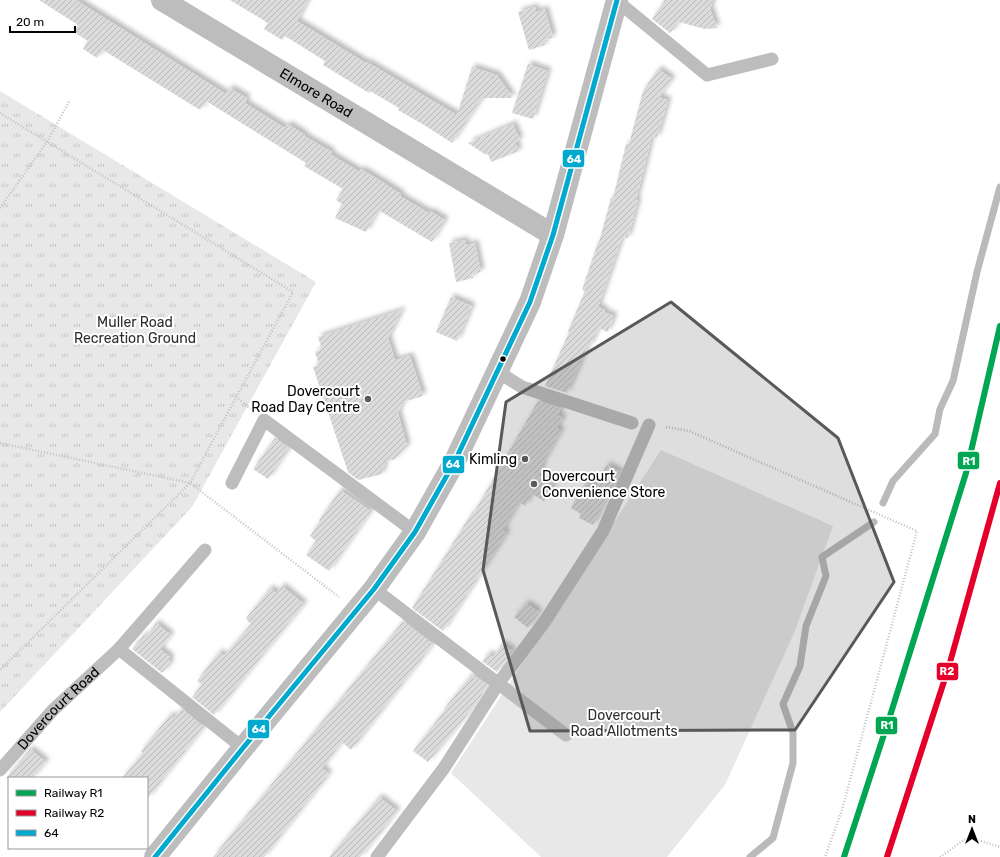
<svg xmlns="http://www.w3.org/2000/svg" width="1000" height="857" viewBox="0 0 1000 857" font-family="Rubik,sans-serif">
<defs>
<pattern id="park-tufts" width="24" height="20" patternUnits="userSpaceOnUse"><rect width="24" height="20" fill="#e8e8e8"/><path d="M3 7l-1-3M5 7V3M7 7l1-3M15 17l-1-3M17 17v-4M19 17l1-3" fill="none" stroke="#c5c5c5"/></pattern>
<pattern id="building-hatch" width="6" height="6" patternUnits="userSpaceOnUse"><rect width="6" height="6" fill="#dbdbdb"/><path d="M-1 1l2-2M0 6l6-6M5 7l2-2" fill="none" stroke="#bababa"/></pattern>
<filter id="shadow"><feDropShadow dx="3.5" dy="-3.5" stdDeviation="2" flood-color="#0004"/></filter>
</defs>
<rect width="100%" height="100%" fill="#fff"/>
<path fill="url(#park-tufts)" d="M0,91L316,282L192,507L0,712Z"/>
<path fill="#e8e8e8" d="M661,450L833,526L794,633L725,785L667,857H541L451,773Z"/>
<g fill="none" stroke-linecap="round" stroke-linejoin="round">
<path stroke="#bababa" stroke-width="7" d="M883,503L893,481L935,434L940,409L953,381L977,272L1000,187
M750,857L773,838L793,763V733L783,704L800,666L806,626L826,576L822,557L874,522"/>
</g>
<path fill="url(#building-hatch)" filter="url(#shadow)" d="M39,0H76L226,94L230,88L247,98L245,103L285,128L288,124L305,135L304,136L332,152L330,154L360,172L361,169L376,178L401,194L400,196L429,213L430,211L445,220L432,242L378,210L366,232L335,218L342,204L336,200L343,189L304,166L306,163L206,101L200,110L103,50L97,58L83,49L88,41L74,32L78,25Z
M230,0H308L297,21L366,63L367,62L457,115L472,67L497,75L513,98H482L452,143L424,125L398,110L399,108L370,91L369,93L323,65L325,61L285,36L282,40L264,29L268,23Z
M665,0H713L710,9L717,28L705,29L679,22L670,33L652,19Z
M535,7L536,12L545,9L553,38L544,40L545,45L529,50L518,12Z
M528,64L548,71L533,119L512,113Z
M658,69L672,79L659,97L668,100L657,138L652,136L636,200H638L628,238L622,237L598,307L605,310L604,312L614,316L608,332L598,328L590,346L588,345L567,393L545,386L569,332L568,331L585,291L582,290L598,242H599L611,198H613L626,144H629L643,91Z
M513,124L520,140L515,142L519,151L491,162L488,154L486,155L468,143Z
M465,240L466,245L475,243L481,272L472,274L473,278L456,282L449,243Z
M451,297L472,306L457,341L436,332Z
M402,310L388,338L395,360L410,356L423,396L403,402L398,413L407,446L395,459L385,462L382,474L358,480L348,472L313,367L319,365L315,352L322,349L318,337Z
M538,401L561,408L558,415L563,418L557,428L561,431L541,466L543,467L538,475L554,484L544,501L532,494L525,506L519,502L503,530L507,533L443,631L412,608L473,511L474,512Z
M275,438L289,448L268,479L253,469Z
M607,465L620,472L593,525L579,518L581,514L571,508L587,480L595,485Z
M340,490L371,511L329,571L306,555L316,541L310,536L320,521L319,520Z
M282,586L304,604L214,715L192,697L202,684L197,681L219,652L224,656L251,624L246,619L247,617L270,588L276,593Z
M526,603L539,612L528,628L514,617Z
M403,621L433,644L358,741L351,750L342,742L322,768L329,774L264,857H213Z
M156,623L171,635L160,649L170,657V664L162,673L132,649L144,635L146,637Z
M502,644L513,651L497,672L482,661L489,653L493,657Z
M472,674L488,685L472,709L428,762L413,751L445,710L444,709Z
M182,709L204,727L147,799V778H122L143,753L141,751L170,715L174,718Z
M30,749L46,762L32,778H6Z
M379,797L397,811L380,833L360,857H329Z"/>
<g fill="none" stroke-linecap="round" stroke-linejoin="round">
<path stroke="#c2c2c2" stroke-width="2.5" stroke-dasharray="1 2" stroke-linecap="butt" d="M0,113L293,292L190,483L0,670
M0,208L47,142L70,100
M236,397L251,409
M666,427L689,431L917,531L842,810L825,857
M0,443L190,483L339,597
M940,857L968,837L1000,847"/>
<g stroke="#bdbdbd" stroke-width="13">
<path d="M617,1L707,75L772,59"/>
<path d="M498,372L522,387L632,423"/>
<path d="M232,483L264,420L415,532"/>
<path d="M374,589L566,735"/>
<path d="M119,649L243,748"/>
<path id="s1" d="M0,770L53,710L119,649L205,550"/>
<path d="M377,857L444,768L498,684L545,621L603,531L649,425"/>
</g>
<g stroke="#bdbdbd" stroke-width="22">
<path id="s2" d="M162,0L553,235"/>
<path d="M155,857L243,748L374,589L415,532L455,461L530,302L553,235L617,0"/>
</g>
<g stroke="#fff" stroke-width="8">
<path id="bus-1" d="M155,857L243,748L374,589L415,532L455,461L530,302L553,235L617,0"/>
</g>
<use href="#bus-1" stroke="#00a9ce" stroke-width="5"/>
<g stroke="#fff" stroke-width="9">
<path id="rail-1" d="M844,857L890,716L966,473L1000,326"/>
</g>
<g stroke="#fff" stroke-width="9">
<path id="rail-2" d="M887,857L949,666L1000,483"/>
</g>
<use href="#rail-1" stroke="#00a651" stroke-width="6"/>
<use href="#rail-2" stroke="#e4002b" stroke-width="6"/>
</g>
<path fill="#595959" fill-opacity="0.2" stroke="#595959" stroke-width="3" stroke-linejoin="round" d="M671,302L838,438L894,582L795,730L530,731L483,570L506,402Z"/>
<circle fill="#000" stroke="#fff" stroke-width="1.5" cx="503" cy="359" r="3.5"/>
<g fill="#595959" stroke="#fff" stroke-width="1.5">
<circle cx="368" cy="399" r="4"/>
<circle cx="525" cy="459" r="4"/>
<circle cx="534" cy="484" r="4"/>
</g>
<g text-anchor="middle" stroke-width="4" stroke-linejoin="round" paint-order="stroke">
<g font-size="14" fill="#000" stroke="#fff">
<text dy="5" stroke="none"><textPath href="#s2" startOffset="180">Elmore Road</textPath></text>
<text dy="5" stroke="none"><textPath href="#s1" startOffset="85">Dovercourt Road</textPath></text>
</g>
<g font-size="14" fill="#2c2c2c" stroke="#fff">
<text x="135" y="327">Muller Road<tspan x="135" dy="16">Recreation Ground</tspan></text>
<text x="624" y="720">Dovercourt<tspan x="624" dy="16">Road Allotments</tspan></text>
</g>
<g font-size="14" fill="#000" stroke="#fff" text-anchor="end">
<text x="360" y="396">Dovercourt<tspan x="360" dy="16">Road Day Centre</tspan></text>
<text x="517" y="464">Kimling</text>
<text x="542" y="481" text-anchor="start">Dovercourt<tspan x="542" dy="16">Convenience Store</tspan></text>
</g>
</g>
<g stroke="#fff" stroke-width="1.5">
<rect x="562" y="149" width="23" height="19" rx="4" fill="#00a9ce"/>
<rect x="957" y="451" width="23" height="19" rx="4" fill="#00a651"/>
<rect x="442" y="455" width="23" height="19" rx="4" fill="#00a9ce"/>
<rect x="936" y="662" width="23" height="19" rx="4" fill="#e4002b"/>
<rect x="875" y="716" width="23" height="19" rx="4" fill="#00a651"/>
<rect x="247" y="719" width="23" height="20" rx="4" fill="#00a9ce"/>
</g>
<g font-size="11" text-anchor="middle" font-weight="bold" fill="#fff">
<text x="574" y="163">64</text>
<text x="969" y="465">R1</text>
<text x="453" y="468">64</text>
<text x="947" y="675">R2</text>
<text x="887" y="729">R1</text>
<text x="259" y="733">64</text>
</g>
<rect x="8" y="777" width="140" height="72" fill="#ffffff" stroke="#999999"/>
<rect x="16" y="790" width="20" height="6" fill="#00a651" stroke="#999999"/>
<text x="44" y="797" font-size="12" fill="#000000">Railway R1</text>
<rect x="16" y="810" width="20" height="6" fill="#e4002b" stroke="#999999"/>
<text x="44" y="817" font-size="12" fill="#000000">Railway R2</text>
<rect x="16" y="830" width="20" height="6" fill="#00a9ce" stroke="#999999"/>
<text x="44" y="837" font-size="12" fill="#000000">64</text>
<g transform="translate(972 829)" stroke="#ffffff" stroke-width="3" paint-order="stroke">
<path d="M0-3L7 15L0 10L-7 15Z" fill="#000000"/>
<text y="-6" font-size="11" font-weight="bold" text-anchor="middle" fill="#000000">N</text>
</g>
<path d="M10 26v6h65v-6" fill="none" stroke="#000000" stroke-width="2"/>
<text x="16" y="26" font-size="12" fill="#000000" stroke="#ffffff" stroke-width="3" paint-order="stroke">20 m</text>
</svg>
